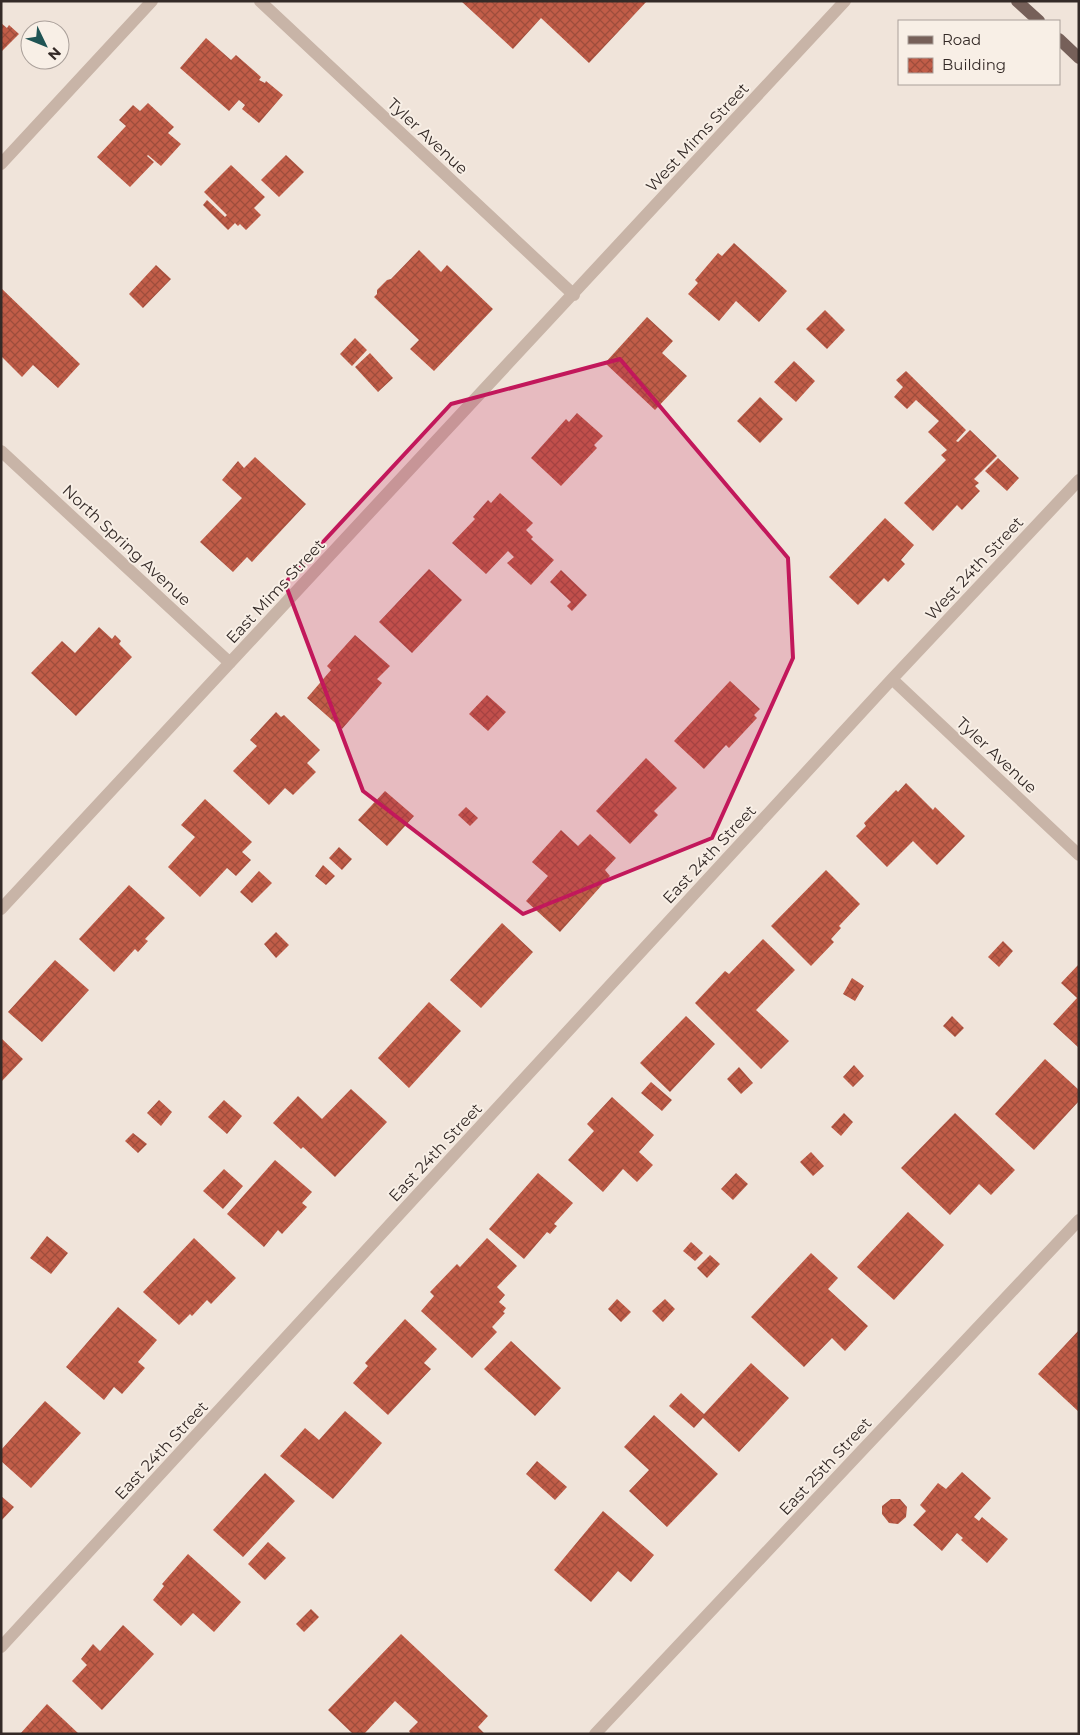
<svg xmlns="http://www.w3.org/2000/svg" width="1080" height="1735" viewBox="0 0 1080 1735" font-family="Montserrat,sans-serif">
<defs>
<pattern id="building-cross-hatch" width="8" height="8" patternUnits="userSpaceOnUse" patternTransform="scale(1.25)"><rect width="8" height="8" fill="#c15d48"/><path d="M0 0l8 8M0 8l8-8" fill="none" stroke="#9e4d3c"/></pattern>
</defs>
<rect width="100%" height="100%" fill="#f0e4da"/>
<path fill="url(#building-cross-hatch)" d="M461,1H647L589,63L541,18L513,49Z
M1,23L7,28L9,25L19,34L1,52Z
M206,38L231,60L236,55L261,77L259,80L265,83L266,81L283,95L259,123L242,109L245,105L239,100L229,111L180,68Z
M148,103L174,127L168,133L181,144L161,166L148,155L147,156L154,162L130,187L97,157L126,126L119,120L133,105L140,111Z
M286,155L304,172L279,197L261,180Z
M231,165L265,197L254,208L261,215L246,230L240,224L238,226L235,223L228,230L203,205L207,200L225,217L227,215L204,192Z
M734,243L787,291L759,322L736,301L719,321L688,294L698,283L695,280L718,253L722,256Z
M419,250L441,272L447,265L493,309L434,371L410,349L419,340L374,297L377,294V290L387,280L391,279Z
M156,265L171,279L143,308L129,294Z
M1,288L80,364L58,388L33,365L22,377L1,356Z
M825,310L845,330L827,349L806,329Z
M647,317L673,341L662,353L687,376L655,410L605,363Z
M355,338L367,350L352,366L340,354Z
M370,353L393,378L378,392L355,367Z
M794,361L815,381L796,402L774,382Z
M906,371L966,430L956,441L958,442L970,430L997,456L974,479L979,483L975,486L980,491L962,510L957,505L933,531L904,503L946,460L941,455L947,450L928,432L939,421L916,400L907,409L894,397L903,387L896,380Z
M760,397L783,419L760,443L737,421Z
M577,413L603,436L594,445L597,448L561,486L531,458L566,419L569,422Z
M255,457L306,504L252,562L247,557L233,572L200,542L242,498L222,480L238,461L244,468Z
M998,458L1019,478L1007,491L985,471Z
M500,493L533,523L526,530L533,537L531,539L554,560L531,585L507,563L514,557L508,551L486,574L452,543L475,519L473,517L488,500L491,503Z
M885,518L914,545L901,560L905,564L888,582L884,578L858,605L829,577Z
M429,569L462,600L412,653L379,622Z
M561,570L587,595L572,611L567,606L571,602L550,582Z
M99,627L112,639L115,635L121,641L119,644L132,657L76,716L31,673L62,641L75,653Z
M355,635L390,666L377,679L382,683L342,729L307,698L331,670L327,666Z
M730,681L760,709L754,715L757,718L729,748L726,745L704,769L674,741Z
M487,695L506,712L488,731L469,714Z
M276,712L281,717L284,715L320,750L307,763L316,772L293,795L285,788L269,805L233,771L257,746L250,740Z
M646,758L677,788L654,811L658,815L630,844L596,811Z
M906,783L933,810L935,807L965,836L937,865L913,841L887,867L856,836L866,826L864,823L896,790L898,792Z
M385,791L414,816L387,846L358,820Z
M205,799L252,842L242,852L251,860L236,876L227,868L200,897L168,867L195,837L181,825Z
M466,807L478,818L470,826L458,815Z
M561,830L578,846L590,834L616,858L605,870L610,876L560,932L526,901L548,876L532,862Z
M339,847L352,859L342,870L329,858Z
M323,865L335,876L326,885L315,876Z
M826,870L860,904L839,926L841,928L831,939L834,942L811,966L771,926Z
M259,871L272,883L252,903L240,892Z
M129,885L165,918L145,939L148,941L138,952L135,949L114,972L79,939Z
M502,923L533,952L481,1008L450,980Z
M276,932L289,945L276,958L264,944Z
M763,939L795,970L756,1010L789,1041L761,1069L695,1003L725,971L729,974Z
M1003,941L1013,951L999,967L988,957Z
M55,960L89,990L42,1042L8,1012Z
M1079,964V1048L1053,1024L1077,998L1061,983Z
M852,978L864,986L855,1001L843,994Z
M429,1002L461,1031L409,1088L378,1058Z
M686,1016L715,1044L670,1092L640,1063Z
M952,1016L964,1028L955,1037L943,1026Z
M1,1038L23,1059L1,1082Z
M1045,1059L1079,1090V1101L1034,1150L995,1114Z
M854,1065L864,1076L853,1087L843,1077Z
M739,1067L753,1083L741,1094L727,1079Z
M651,1082L672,1100L662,1111L641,1093Z
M351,1089L387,1122L335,1177L303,1147L301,1149L273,1123L298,1096L322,1119Z
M612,1097L654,1135L639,1152L653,1165L637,1182L623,1169L603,1192L568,1160L594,1131L587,1124Z
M159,1100L172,1112L161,1126L147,1113Z
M224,1100L242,1116L227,1134L208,1117Z
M844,1113L853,1122L841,1136L831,1127Z
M955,1113L1015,1170L991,1195L979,1184L950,1215L901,1168Z
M133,1133L147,1144L138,1153L125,1141Z
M811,1152L824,1166L813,1176L800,1162Z
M275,1160L312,1192L302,1203L307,1207L282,1234L278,1230L264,1247L227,1214Z
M224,1169L243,1186L223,1209L203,1191Z
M538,1173L573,1203L554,1224L557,1226L550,1234L547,1232L524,1259L489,1229Z
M736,1173L748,1184L733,1200L721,1189Z
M908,1212L944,1245L894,1300L857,1267Z
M47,1236L68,1253L51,1274L30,1258Z
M194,1238L236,1278L211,1304L207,1300L192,1316L190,1314L179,1325L143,1292Z
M487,1238L517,1266L497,1287L505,1295L499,1302L506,1308L503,1312L505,1313L492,1327L497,1332L472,1358L421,1311L434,1296L430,1292L457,1264L460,1267Z
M691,1242L703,1253L695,1261L683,1251Z
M811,1253L838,1278L828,1289L868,1326L845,1351L832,1338L804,1367L751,1317Z
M710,1255L720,1264L707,1278L697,1268Z
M617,1299L631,1312L621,1322L608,1309Z
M665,1299L675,1309L663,1322L652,1311Z
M118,1307L157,1340L138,1362L145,1368L122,1394L114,1387L104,1400L66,1367Z
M405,1319L437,1349L424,1363L431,1369L388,1415L353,1383L368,1366L365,1363Z
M1079,1330V1412L1038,1374Z
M511,1341L561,1388L535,1416L484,1369Z
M751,1363L789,1398L739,1452L703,1418L694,1428L669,1406L681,1393L704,1414Z
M45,1401L81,1433L31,1488L1,1461V1450Z
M345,1411L382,1443L333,1499L280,1456L305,1428L319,1440Z
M654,1415L718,1474L667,1527L629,1491L649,1470L624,1447Z
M537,1461L567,1487L555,1500L526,1474Z
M962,1472L991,1498L974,1517L979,1521L982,1517L1008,1539L987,1563L961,1540L963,1538L957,1533L942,1551L913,1525L926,1511L920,1505L938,1483L946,1489Z
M265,1473L295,1501L243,1557L213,1530Z
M1,1496L14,1507L1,1521Z
M891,1499H900L907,1507L906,1517L898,1524L889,1523L882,1514V1506Z
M603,1511L654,1555L631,1582L618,1571L591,1602L554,1570Z
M268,1542L286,1558L265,1580L248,1564Z
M188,1554L241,1602L214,1632L193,1613L181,1626L153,1600L164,1586L162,1584Z
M311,1609L319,1617L304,1632L296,1624Z
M123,1625L154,1654L102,1710L72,1681L87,1665L81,1659L93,1644L100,1651Z
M401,1634L488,1716L478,1727L485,1734H411L409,1731L418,1722L395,1701L364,1734H353L328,1710Z
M47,1704L79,1734H20Z"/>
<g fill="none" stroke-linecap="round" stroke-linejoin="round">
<path stroke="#c8b4a7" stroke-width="12" d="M260,1L574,295
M1,164L152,1
M1,451L230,663
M892,679L1079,855
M1,909L845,1
M1,1647L892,679L1079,480
M595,1734L1079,1220"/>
<path stroke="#766059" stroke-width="12" d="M1017,1L1039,21
M1059,39L1079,58"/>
</g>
<path fill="#c2185b" fill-opacity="0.2" stroke="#c2185b" stroke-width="4" stroke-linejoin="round" d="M620,359L788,558L793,658L712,838L523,914L363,791L285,583L451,404Z"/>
<g text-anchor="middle" stroke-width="4" stroke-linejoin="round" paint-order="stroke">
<g font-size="16" fill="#342a27" stroke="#f8efe6">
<text transform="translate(428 136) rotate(43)" y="6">Tyler Avenue</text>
<text transform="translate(697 137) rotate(-47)" y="6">West Mims Street</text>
<text transform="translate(127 545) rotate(43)" y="6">North Spring Avenue</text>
<text transform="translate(974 568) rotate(-47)" y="6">West 24th Street</text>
<text transform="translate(275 591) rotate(-47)" y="6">East Mims Street</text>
<text transform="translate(997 755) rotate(43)" y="6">Tyler Avenue</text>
<text transform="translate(709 854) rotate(-47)" y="6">East 24th Street</text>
<text transform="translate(435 1152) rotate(-47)" y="6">East 24th Street</text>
<text transform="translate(161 1450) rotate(-47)" y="6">East 24th Street</text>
<text transform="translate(825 1466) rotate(-47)" y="6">East 25th Street</text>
</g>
</g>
<rect width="1080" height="1735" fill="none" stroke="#342a27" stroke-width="5"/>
<rect x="898" y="20" width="162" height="65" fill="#f8efe6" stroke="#aaa09a"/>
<rect x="908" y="36" width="25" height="8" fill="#766059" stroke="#aaa09a"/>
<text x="942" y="45" font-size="15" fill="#342a27">Road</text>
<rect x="908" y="58" width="25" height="15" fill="url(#building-cross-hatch)" stroke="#aaa09a"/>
<text x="942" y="70" font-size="15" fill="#342a27">Building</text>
<g transform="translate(45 45) rotate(133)"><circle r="24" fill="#f8efe6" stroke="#aaa09a"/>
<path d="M0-4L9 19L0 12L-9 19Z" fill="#1f5454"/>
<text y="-8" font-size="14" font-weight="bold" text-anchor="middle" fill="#342a27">N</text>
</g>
</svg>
